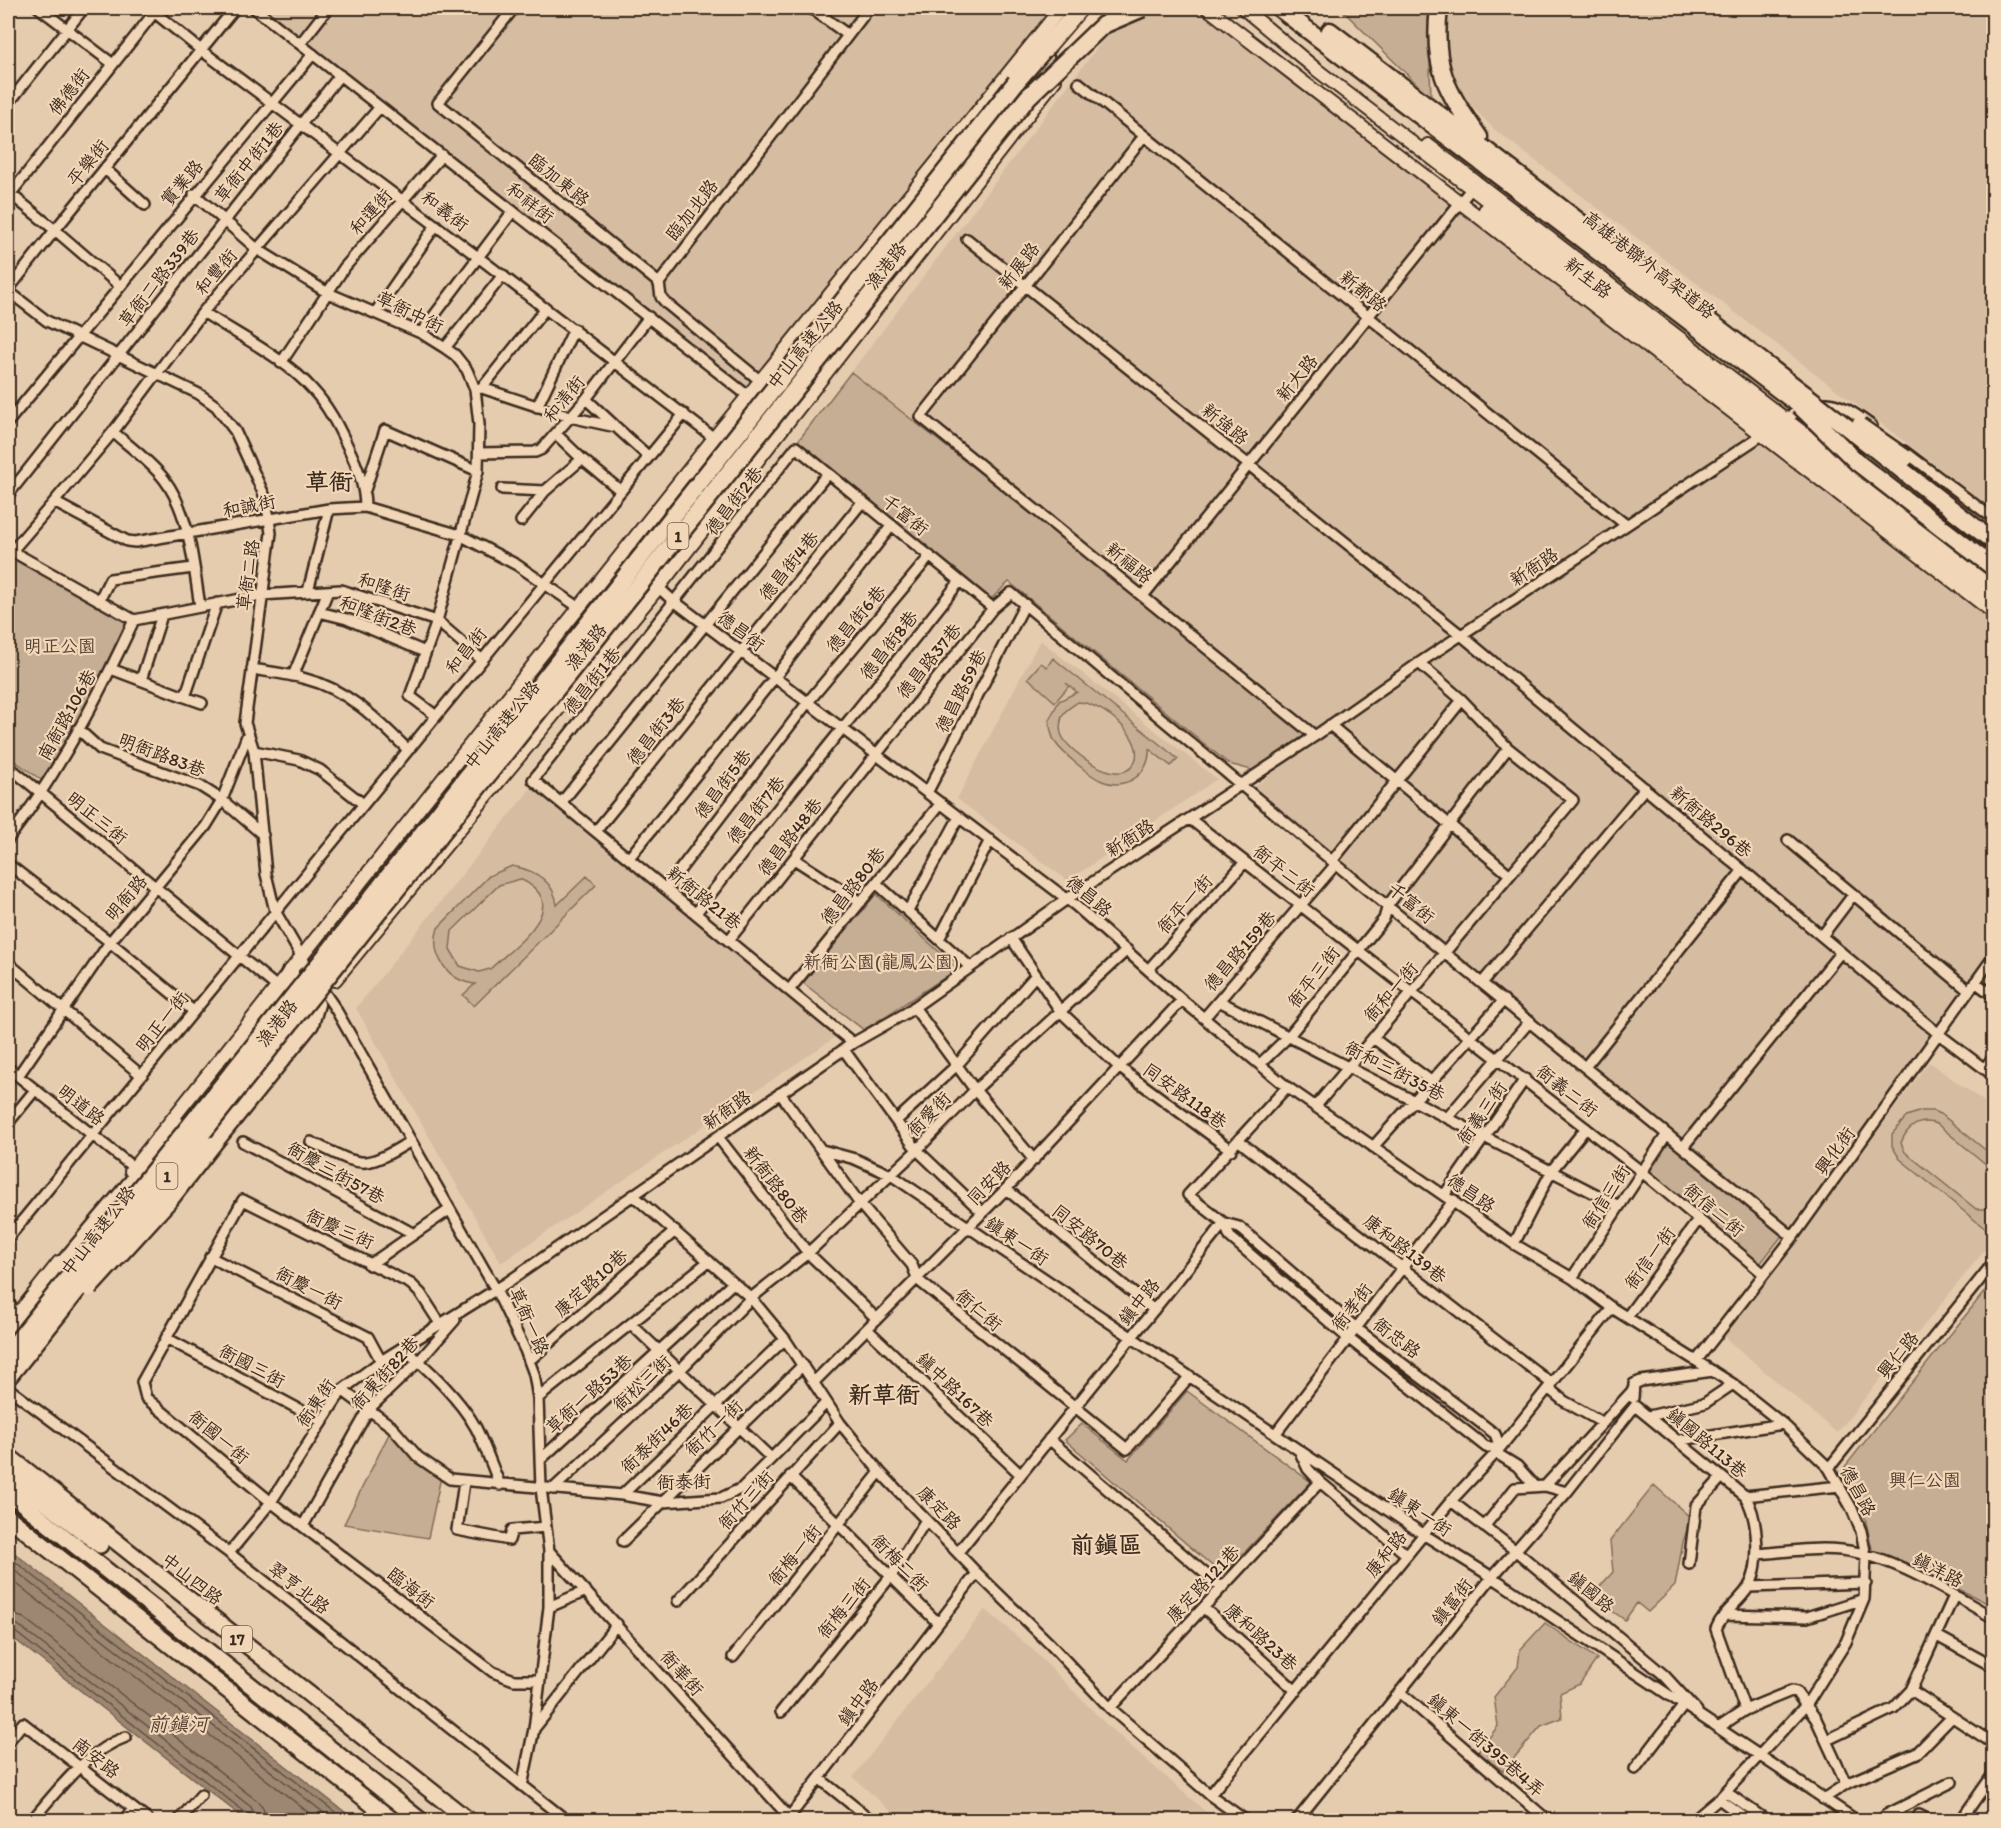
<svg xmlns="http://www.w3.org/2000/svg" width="2001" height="1828" viewBox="0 0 2001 1828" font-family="Itim,'LXGW WenKai TC',sans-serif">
<rect width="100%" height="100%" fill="#e6ccaf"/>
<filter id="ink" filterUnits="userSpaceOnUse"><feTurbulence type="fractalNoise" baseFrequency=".0167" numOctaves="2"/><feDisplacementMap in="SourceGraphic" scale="12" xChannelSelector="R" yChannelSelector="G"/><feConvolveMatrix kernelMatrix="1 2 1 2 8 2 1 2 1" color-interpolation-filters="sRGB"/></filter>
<g filter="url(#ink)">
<path fill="#d6bda2" d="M247,8H1061L749,396L300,44Z
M1127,8H1209L1993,613V956L1793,1237L1447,954L1254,787L1400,677L1315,736L851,372Z
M1396,8H1993V509L1495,130L1440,75Z
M1040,640L1217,779L1068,881L957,799Z
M535,783L837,1036L501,1263L356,1008Z
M1929,1062L1993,1108V1240L1837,1433L1724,1337Z
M985,1609L1032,1649L1108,1726L1215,1820H900L853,1777Z"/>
<path fill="#c6ae94" stroke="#806c59" stroke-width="1.5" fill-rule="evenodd" d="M1340,8H1428L1431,98Z
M851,372L1310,731L1255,771L1229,764L1009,582L991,599L798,441Z
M8,556L128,622L108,668L47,784L8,756Z
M1053,658L1178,759L1171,766L1149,749C1151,774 1125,791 1102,781C1090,776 1062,753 1055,742C1051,736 1050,728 1049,720L1059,701L1077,692L1066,683L1069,686L1055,702L1028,678L1041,663L1047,667ZM1078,702C1100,702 1150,739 1133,765C1118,787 1070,753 1062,736C1059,730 1060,719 1064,713C1067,709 1074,705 1078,702Z
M512,866C534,870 554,880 557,905L587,876L596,885L474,1006L463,995L475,984C448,981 429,955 438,928L489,876ZM520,879C576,905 514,946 490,969L479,972L460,966L450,949L452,931L499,885Z
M876,894L958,969L864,1030L803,983Z
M1921,1111H1933L1942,1115L1993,1156V1170L1937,1124C1920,1118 1907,1126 1901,1143L1905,1152L1976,1209H1993V1219L1989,1221L1993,1225V1235L1900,1159L1892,1146V1134L1907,1116Z
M1668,1139L1784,1233L1760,1264L1647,1171Z
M1993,1281V1606L1914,1567L1873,1553L1863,1509L1843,1469Z
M1187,1391L1311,1482L1223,1575L1065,1440L1082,1424L1128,1460Z
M391,1430L412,1458L441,1477L428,1538L344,1524Z
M1654,1485L1691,1518L1683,1542L1675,1586L1648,1612L1637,1603L1625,1620L1591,1596L1613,1572L1610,1541Z
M1545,1623L1597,1659L1580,1684L1560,1693L1562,1718L1541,1726L1503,1771L1478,1752L1498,1726L1494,1697L1518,1667L1520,1650Z"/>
<path fill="#9d8772" stroke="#766250" stroke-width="1.5" d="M8,1548L355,1820H246L8,1634Z"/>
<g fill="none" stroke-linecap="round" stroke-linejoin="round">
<path stroke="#624f40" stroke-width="1.5" d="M8,1556L345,1820
M8,1565L333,1820
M8,1577L318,1820
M8,1613L24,1618L256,1800L263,1808L266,1820
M8,1622L18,1625L251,1807L257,1820
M8,1629L14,1631L246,1813L249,1820"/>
<g stroke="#3b2a1e" stroke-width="14">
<path id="minor" d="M39,8L113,64
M254,8L752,399
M514,8L438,103L659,283
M811,8L848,35
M154,12L201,50L478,257L714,438
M300,44L328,8
M1079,83L1626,525
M8,104L84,8
M380,107L203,312L113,432L54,502L127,541L135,542L329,509L365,507L460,535L517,565L580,608
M1144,136L921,417L1315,736
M105,169L145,205
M8,192L55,230L8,290
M194,194L257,249L328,293L421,333L445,348L455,355L467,370L475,389L479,424L478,471L437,621L410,696L435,715
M8,197L157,9
M967,239L1461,635L1940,1035L1994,1076
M119,285L55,230L235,8
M8,291L47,321L199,394L216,406L235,431L266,499L271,533L245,723L254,751L266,874L275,911L311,973L335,1008L496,1290L525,1350L534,1374L538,1398L541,1488L549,1551V1607L534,1729L522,1786
M203,312C239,336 284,357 313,390C328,406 338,426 347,445C357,465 365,485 365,507
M375,313L436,225
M421,333L513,211
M445,348L503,275
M281,363L344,268L442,155
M482,388L570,417L616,427L649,457
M478,389L482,388L546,308
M775,393L666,303L661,297L659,283L869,8
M586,399L614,425
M537,407L574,329
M8,422L313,54
M1781,422C1822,394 1834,398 1872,426
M113,432C129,446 150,461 164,479C190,513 193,564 200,606
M556,434L582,459
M1904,451L1994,519
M479,453L535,452L542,449L586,399L649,317
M502,489L545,491
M365,490L385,430L478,471
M8,495L340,75
M521,521L545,491L582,459L621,491
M8,549L134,620C98,697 59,772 8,839
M11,552L54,502
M623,555L670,598L1076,906L1182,1000L1287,1087L1514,1244L1572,1278L1612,1308L1733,1384L1783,1424L1829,1468L1852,1509L1861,1531L1866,1556L1864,1599L1846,1642L1807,1704L1719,1799L1694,1820
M308,591L329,509
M1143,596L1475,184
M99,601L110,579L193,568
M319,612L347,619L425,652
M134,620L261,595L341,590L437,621L481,659
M111,669L185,697L217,603
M252,669C270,672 289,674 306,679C347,689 378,720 407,749
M293,676L328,591
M141,680L162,615
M185,697L202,703
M1330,725L1510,875
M78,729L100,749L200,786L222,800L263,835
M254,751L299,760L320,770L362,803
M8,766L277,987
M927,793L1025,604
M561,803L828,473
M1190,819L1642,1172L1764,1274
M596,831L863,501
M1788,840L1968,990
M629,858L775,677L892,525
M794,859L861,902
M1332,861L1462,700
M8,864L110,942L192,1010
M876,883L970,967
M666,888L808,702L930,556
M908,911L959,817
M696,913C782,801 873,692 960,581
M1822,936L1853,895
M1011,938L1061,1012L1120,1068L1231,1150
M939,939L990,840
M729,940L993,608L1011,593L1332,861L1793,1237
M8,963L141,1075
M1149,969L1245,862
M1975,982L1994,996
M1482,983L1645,788
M790,989L941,803
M1219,1001L1619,1206
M914,1007L975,1090L1034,1160
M1205,1017L1336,864
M1373,1038L1431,1081
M853,1043L533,780L796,447L993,608
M844,1050L917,1150L983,1213
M1260,1064L1288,1037L1384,919L1388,905L1508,748
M1585,1067L1743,870
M8,1068L134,1168
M1984,1069L1994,1056
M18,1076L110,942L206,826L222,800L247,736
M780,1093L860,1204L912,1265L918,1280L1127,1449L1190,1376
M1315,1107L1573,800L1508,748L1462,700L1419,663
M1448,1117L1530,1021
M896,1121L957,1065L1035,976
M8,1123L35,1090
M718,1137L808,1253L877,1319
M1239,1141L1552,1384
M243,1142L414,1234
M311,1142C363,1166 360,1172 411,1141
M1373,1147L1504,1000
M1683,1147L1841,952
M822,1150L855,1159L891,1175L1423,1534L1492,1577L1856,1820
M1006,1189L1154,1310
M1445,1194L1525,1079
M634,1196L751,1298L785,1339L840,1423L880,1472L977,1573L1049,1643L1110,1708L1210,1795L1245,1820
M1224,1223L1230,1237L1348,1338L1486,1447H1500L1495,1434L1356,1328L1239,1227L1224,1223L1188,1195L1287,1087
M8,1238L684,414
M1514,1244L1552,1170L1586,1128
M210,1257L368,1337L381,1361
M369,1265L449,1210
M1572,1278L1667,1134
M8,1304L18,1313
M1627,1317L1699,1219
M441,1325L421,1294L411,1284L243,1200L142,1382L146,1398L271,1502L493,1672L514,1680H539
M632,1325L771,1458
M867,1329L1020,1474
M166,1338L323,1422
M403,1349C428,1367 461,1401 476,1428C485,1446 492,1466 500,1485
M530,1360L675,1231
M1697,1360L1793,1237L1994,956
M814,1382L1006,1189L1182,1000
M8,1388L229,1553L566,1820
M1548,1388L1564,1401L1603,1423
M342,1390L391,1426L418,1457L450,1479L622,1495L663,1502L721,1498L742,1488L826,1403
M538,1398L709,1261
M1633,1398L1634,1384L1641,1381L1713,1371
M1635,1406L1745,1496C1758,1516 1762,1567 1748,1588C1739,1602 1722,1613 1716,1629L1745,1710L1718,1728
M1649,1416L1705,1403L1733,1384
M1276,1433L1454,1200
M1049,1439L1222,1588
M1680,1440L1783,1424
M1299,1450L1308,1469L1320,1482L1407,1555
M1496,1453L1517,1466L1535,1486
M540,1460L733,1283
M1829,1468L1994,1262
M790,1476L938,1623
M464,1482L457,1530L509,1540L512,1530L546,1527
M1545,1486L1632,1391
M553,1489L679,1371L751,1298L808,1253L917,1150L975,1090L1127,950
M622,1495L785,1339
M1745,1496L1840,1486
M1451,1501L1516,1551L1664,1675L1697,1711
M303,1526L369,1409L419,1361L455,1320
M1484,1527L1515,1488L1545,1486L1567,1492
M623,1541L803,1365
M549,1551L789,1817
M959,1551L1224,1223
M229,1553L271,1502L342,1390L381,1361L508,1282L853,1043L906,1013L1067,899L1315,736L1419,663L1765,433
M1757,1554C1784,1552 1814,1547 1841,1550C1893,1555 1949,1593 1994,1618
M1689,1564L1696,1506L1722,1477
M1749,1587L1866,1583
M678,1601L840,1423
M549,1607L586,1591
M1204,1608L1296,1691
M1725,1615L1807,1617L1864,1599
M1937,1636L1994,1667
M733,1657L880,1472
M1911,1690L1994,1744
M1401,1693L1545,1818L1551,1820
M1110,1708L1320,1482
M1745,1710L1791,1691L1796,1692L1816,1719L1846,1784
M781,1712L891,1576L926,1520
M534,1729L617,1624
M1827,1740L1894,1708L1911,1690L1954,1596
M8,1742L23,1723L148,1820
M1635,1769L1684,1705
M820,1779L871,1820
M1726,1792L1766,1820
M1210,1795L1451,1501L1496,1453L1612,1308
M1719,1799L1748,1820
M1823,1799L1846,1784L1917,1753L1952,1717
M1919,1815L1929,1820
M32,1820C59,1789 86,1751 126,1737
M124,1820L133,1809
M179,1820L201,1795
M787,1820L977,1573
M1297,1820L1492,1577L1567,1492L1635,1406
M1882,1820L1886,1815L1952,1782
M1961,1820L1994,1773"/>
</g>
<g stroke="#3b2a1e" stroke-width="16">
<path id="tertiary" d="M1207,8L1994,613
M1243,8L1317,70L1994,589
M1428,145L1985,572
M1485,210L1994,601
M335,980L658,588L1055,80
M131,1171L714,438L1061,8
M8,1327L59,1262"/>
</g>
<g stroke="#3b2a1e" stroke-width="20">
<path id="primary" d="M8,1456L468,1820
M10,1475L100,1545
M8,1492L420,1820
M8,1517L392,1820"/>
</g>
<g stroke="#3b2a1e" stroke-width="21">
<path id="motorway" d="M1279,8L1799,405
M1439,8C1432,67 1446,90 1479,137
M1330,31L1807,396
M1063,55L1103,8
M1016,82L1080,8
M239,1052L285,993L290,973
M212,1145L310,1024L316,1004
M45,1300L66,1261L180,1126"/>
</g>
<use href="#minor" stroke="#f1d6b8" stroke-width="9"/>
<use href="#tertiary" stroke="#f1d6b8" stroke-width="12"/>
<use href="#primary" stroke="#f1d6b8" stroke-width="15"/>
<use href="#motorway" stroke="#f1d6b8" stroke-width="16"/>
<g stroke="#3b2a1e" stroke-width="21" stroke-linecap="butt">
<path id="motorway-bridge" d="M1807,396L1994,542
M1799,405L1858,463L1994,568
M1859,426L1905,458
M89,1288L170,1199L212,1145
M8,1353L320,963L1016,82
M8,1377L1028,97L1103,25L1143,8"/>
</g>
<use href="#motorway-bridge" stroke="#f1d6b8" stroke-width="16"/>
</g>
</g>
<g text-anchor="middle" stroke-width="4.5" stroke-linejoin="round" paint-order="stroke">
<g fill="#f1d6b8" stroke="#725e4c" stroke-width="1.5">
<rect x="667.5" y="523" width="21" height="26" rx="4.5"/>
<rect x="156.5" y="1163" width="21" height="26" rx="4.5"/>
<rect x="222" y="1626" width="30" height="26" rx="4.5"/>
</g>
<g font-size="16" font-weight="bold" fill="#3b2a1e">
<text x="678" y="542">1</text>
<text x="167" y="1182">1</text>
<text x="237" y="1645">17</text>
</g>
<g font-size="18" fill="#3b2a1e" stroke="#f1d6b8">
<text transform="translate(69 92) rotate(-52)" y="6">佛德街</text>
<text transform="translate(249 162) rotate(-51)" y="6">草衙中街1巷</text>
<text transform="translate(88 163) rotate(-51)" y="6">平樂街</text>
<text transform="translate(559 180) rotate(39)" y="6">臨加東路</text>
<text transform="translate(182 183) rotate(-50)" y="6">實業路</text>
<text transform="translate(530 203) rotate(38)" y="6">和祥街</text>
<text transform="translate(692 210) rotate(-52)" y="6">臨加北路</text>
<text transform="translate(445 211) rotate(37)" y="6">和義街</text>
<text transform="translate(371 212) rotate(-49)" y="6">和運街</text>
<text transform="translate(1649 265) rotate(38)" y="6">高雄港聯外高架道路</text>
<text transform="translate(886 266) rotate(-52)" y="6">漁港路</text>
<text transform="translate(1019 266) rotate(-52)" y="6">新展路</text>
<text transform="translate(216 272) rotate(-50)" y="6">和豐街</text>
<text transform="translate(159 278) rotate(-52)" y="6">草衙二路339巷</text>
<text transform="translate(1588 278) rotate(38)" y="6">新生路</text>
<text transform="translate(1363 291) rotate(39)" y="6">新都路</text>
<text transform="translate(410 312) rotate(26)" y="6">草衙中街</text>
<text transform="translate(805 345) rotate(-51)" y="6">中山高速公路</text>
<text transform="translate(1297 378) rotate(-51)" y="6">新大路</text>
<text transform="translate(564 399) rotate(-51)" y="6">和清街</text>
<text transform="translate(1225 424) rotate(39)" y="6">新強路</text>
<text transform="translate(734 501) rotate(-52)" y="6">德昌街2巷</text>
<text transform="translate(249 506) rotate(-11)" y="6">和誠街</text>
<text transform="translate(905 515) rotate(39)" y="6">千富街</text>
<text transform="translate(1129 563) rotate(39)" y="6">新福路</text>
<text transform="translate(789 566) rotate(-51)" y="6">德昌街4巷</text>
<text transform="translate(1534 567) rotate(-34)" y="6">新衙路</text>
<text transform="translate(248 575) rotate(-82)" y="6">草衙二路</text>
<text transform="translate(384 587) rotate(18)" y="6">和隆街</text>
<text transform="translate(378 616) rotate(21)" y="6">和隆街2巷</text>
<text transform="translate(856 619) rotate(-50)" y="6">德昌街6巷</text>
<text transform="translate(741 631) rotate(37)" y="6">德昌街</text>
<text transform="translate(889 645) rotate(-52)" y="6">德昌街8巷</text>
<text transform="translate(586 647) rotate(-51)" y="6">漁港路</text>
<text transform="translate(466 651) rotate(-51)" y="6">和昌街</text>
<text transform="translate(929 661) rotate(-51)" y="6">德昌路37巷</text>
<text transform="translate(592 681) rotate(-51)" y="6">德昌街1巷</text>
<text transform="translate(961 691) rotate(-63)" y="6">德昌路59巷</text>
<text transform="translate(67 715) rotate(-61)" y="6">南衙路106巷</text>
<text transform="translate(502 725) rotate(-51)" y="6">中山高速公路</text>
<text transform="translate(656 731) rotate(-51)" y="6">德昌街3巷</text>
<text transform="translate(162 755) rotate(21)" y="6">明衙路83巷</text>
<text transform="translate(723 784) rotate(-53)" y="6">德昌街5巷</text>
<text transform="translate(756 810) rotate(-51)" y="6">德昌街7巷</text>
<text transform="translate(97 818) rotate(39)" y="6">明正三街</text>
<text transform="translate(1711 822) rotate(40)" y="6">新衙路296巷</text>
<text transform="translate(790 837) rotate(-52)" y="6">德昌路48巷</text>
<text transform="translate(1130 838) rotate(-33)" y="6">新衙路</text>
<text transform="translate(1284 871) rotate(38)" y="6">衙平二街</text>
<text transform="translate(853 886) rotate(-52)" y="6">德昌路80巷</text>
<text transform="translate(1089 896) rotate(40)" y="6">德昌路</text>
<text transform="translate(126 898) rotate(-50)" y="6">明衙路</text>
<text transform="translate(704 898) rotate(39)" y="6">新衙路21巷</text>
<text transform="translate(1411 903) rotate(39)" y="6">千富街</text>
<text transform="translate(1185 904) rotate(-48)" y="6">衙平一街</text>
<text transform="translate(1240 951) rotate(-49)" y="6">德昌路159巷</text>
<text transform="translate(1314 977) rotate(-52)" y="6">衙平三街</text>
<text transform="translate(1391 992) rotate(-49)" y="6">衙和一街</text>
<text transform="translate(162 1022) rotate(-51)" y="6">明正一街</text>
<text transform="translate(277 1023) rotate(-52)" y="6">漁港路</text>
<text transform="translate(1395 1071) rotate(27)" y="6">衙和三街35巷</text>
<text transform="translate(1567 1091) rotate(38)" y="6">衙義二街</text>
<text transform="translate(1185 1096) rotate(36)" y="6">同安路118巷</text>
<text transform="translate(81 1105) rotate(38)" y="6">明道路</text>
<text transform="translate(727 1110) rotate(-35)" y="6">新衙路</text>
<text transform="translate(1482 1113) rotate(-55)" y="6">衙義三街</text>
<text transform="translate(929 1114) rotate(-46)" y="6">衙愛街</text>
<text transform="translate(1835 1151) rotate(-54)" y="6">興化街</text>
<text transform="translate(336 1173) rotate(29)" y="6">衙慶三街57巷</text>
<text transform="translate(989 1183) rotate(-46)" y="6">同安路</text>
<text transform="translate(776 1185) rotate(52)" y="6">新衙路80巷</text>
<text transform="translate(1471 1193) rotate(35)" y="6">德昌路</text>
<text transform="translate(1606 1197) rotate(-57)" y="6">衙信三街</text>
<text transform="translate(1714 1210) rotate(40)" y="6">衙信二街</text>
<text transform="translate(340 1229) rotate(24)" y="6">衙慶三街</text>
<text transform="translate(98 1231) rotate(-52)" y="6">中山高速公路</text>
<text transform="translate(1090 1237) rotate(39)" y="6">同安路70巷</text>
<text transform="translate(1017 1241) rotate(34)" y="6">鎮東一街</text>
<text transform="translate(1405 1249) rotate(38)" y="6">康和路139巷</text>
<text transform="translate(1650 1258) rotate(-54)" y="6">衙信一街</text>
<text transform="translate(591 1283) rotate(-42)" y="6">康定路10巷</text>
<text transform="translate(309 1288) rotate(27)" y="6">衙慶一街</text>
<text transform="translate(1139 1302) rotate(-51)" y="6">鎮中路</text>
<text transform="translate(1352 1307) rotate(-53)" y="6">衙孝街</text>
<text transform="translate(979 1310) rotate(40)" y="6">衙仁街</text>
<text transform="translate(529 1321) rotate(66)" y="6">草衙一路</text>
<text transform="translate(1397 1338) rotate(37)" y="6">衙忠路</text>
<text transform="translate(1898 1355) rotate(-51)" y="6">興仁路</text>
<text transform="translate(252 1366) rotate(28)" y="6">衙國三街</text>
<text transform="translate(385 1373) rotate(-48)" y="6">衙東街82巷</text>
<text transform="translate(642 1383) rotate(-43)" y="6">衙松三街</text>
<text transform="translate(955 1390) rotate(44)" y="6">鎮中路167巷</text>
<text transform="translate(589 1394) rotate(-42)" y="6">草衙一路53巷</text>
<text transform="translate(316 1403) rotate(-55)" y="6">衙東街</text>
<text transform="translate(714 1428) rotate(-44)" y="6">衙竹一街</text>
<text transform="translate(219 1437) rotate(40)" y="6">衙國一街</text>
<text transform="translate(657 1438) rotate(-44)" y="6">衙泰街46巷</text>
<text transform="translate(1707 1443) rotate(40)" y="6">鎮國路113巷</text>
<text transform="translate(684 1482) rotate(-1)" y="6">衙泰街</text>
<text transform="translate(1858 1491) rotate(62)" y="6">德昌路</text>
<text transform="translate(746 1500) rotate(-48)" y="6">衙竹三街</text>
<text transform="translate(939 1508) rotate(45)" y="6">康定路</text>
<text transform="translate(1420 1512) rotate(34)" y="6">鎮東一街</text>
<text transform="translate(1386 1554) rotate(-51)" y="6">康和路</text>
<text transform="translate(795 1555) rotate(-51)" y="6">衙梅一街</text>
<text transform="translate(900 1563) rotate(45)" y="6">衙梅二街</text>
<text transform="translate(1938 1570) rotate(27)" y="6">鎮洋路</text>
<text transform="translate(192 1579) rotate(38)" y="6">中山四路</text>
<text transform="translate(1203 1584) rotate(-47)" y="6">康定路121巷</text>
<text transform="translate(299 1588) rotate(38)" y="6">翠亨北路</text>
<text transform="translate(411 1588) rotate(38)" y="6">臨海街</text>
<text transform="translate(1591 1592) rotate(40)" y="6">鎮國路</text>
<text transform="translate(1452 1602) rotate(-52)" y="6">鎮富街</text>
<text transform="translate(844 1608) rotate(-51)" y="6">衙梅三街</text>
<text transform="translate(1261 1637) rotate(42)" y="6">康和路23巷</text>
<text transform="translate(682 1673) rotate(48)" y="6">衙華街</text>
<text transform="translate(858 1702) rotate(-53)" y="6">鎮中路</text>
<text transform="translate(1486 1745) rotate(41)" y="6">鎮東一街395巷4弄</text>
<text transform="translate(96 1758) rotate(38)" y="6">南安路</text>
</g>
<g font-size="18" fill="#574436" stroke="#f1d6b8">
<text x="60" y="652">明正公園</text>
<text x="881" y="968">新衙公園(龍鳳公園)</text>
<text x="1925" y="1486">興仁公園</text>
</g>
<g font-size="20" font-style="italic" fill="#544133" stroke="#f1d6b8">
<text x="178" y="1731">前鎮河</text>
</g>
<g font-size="24" font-weight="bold" fill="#3b2a1e" stroke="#f1d6b8">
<text x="329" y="490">草衙</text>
<text x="884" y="1403">新草衙</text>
<text x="1106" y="1553">前鎮區</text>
</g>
</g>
<rect width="2001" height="1828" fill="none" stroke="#f1d6b8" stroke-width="30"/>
<rect x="15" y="15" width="1971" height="1798" fill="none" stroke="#3b2a1e" stroke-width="2" filter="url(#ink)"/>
</svg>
